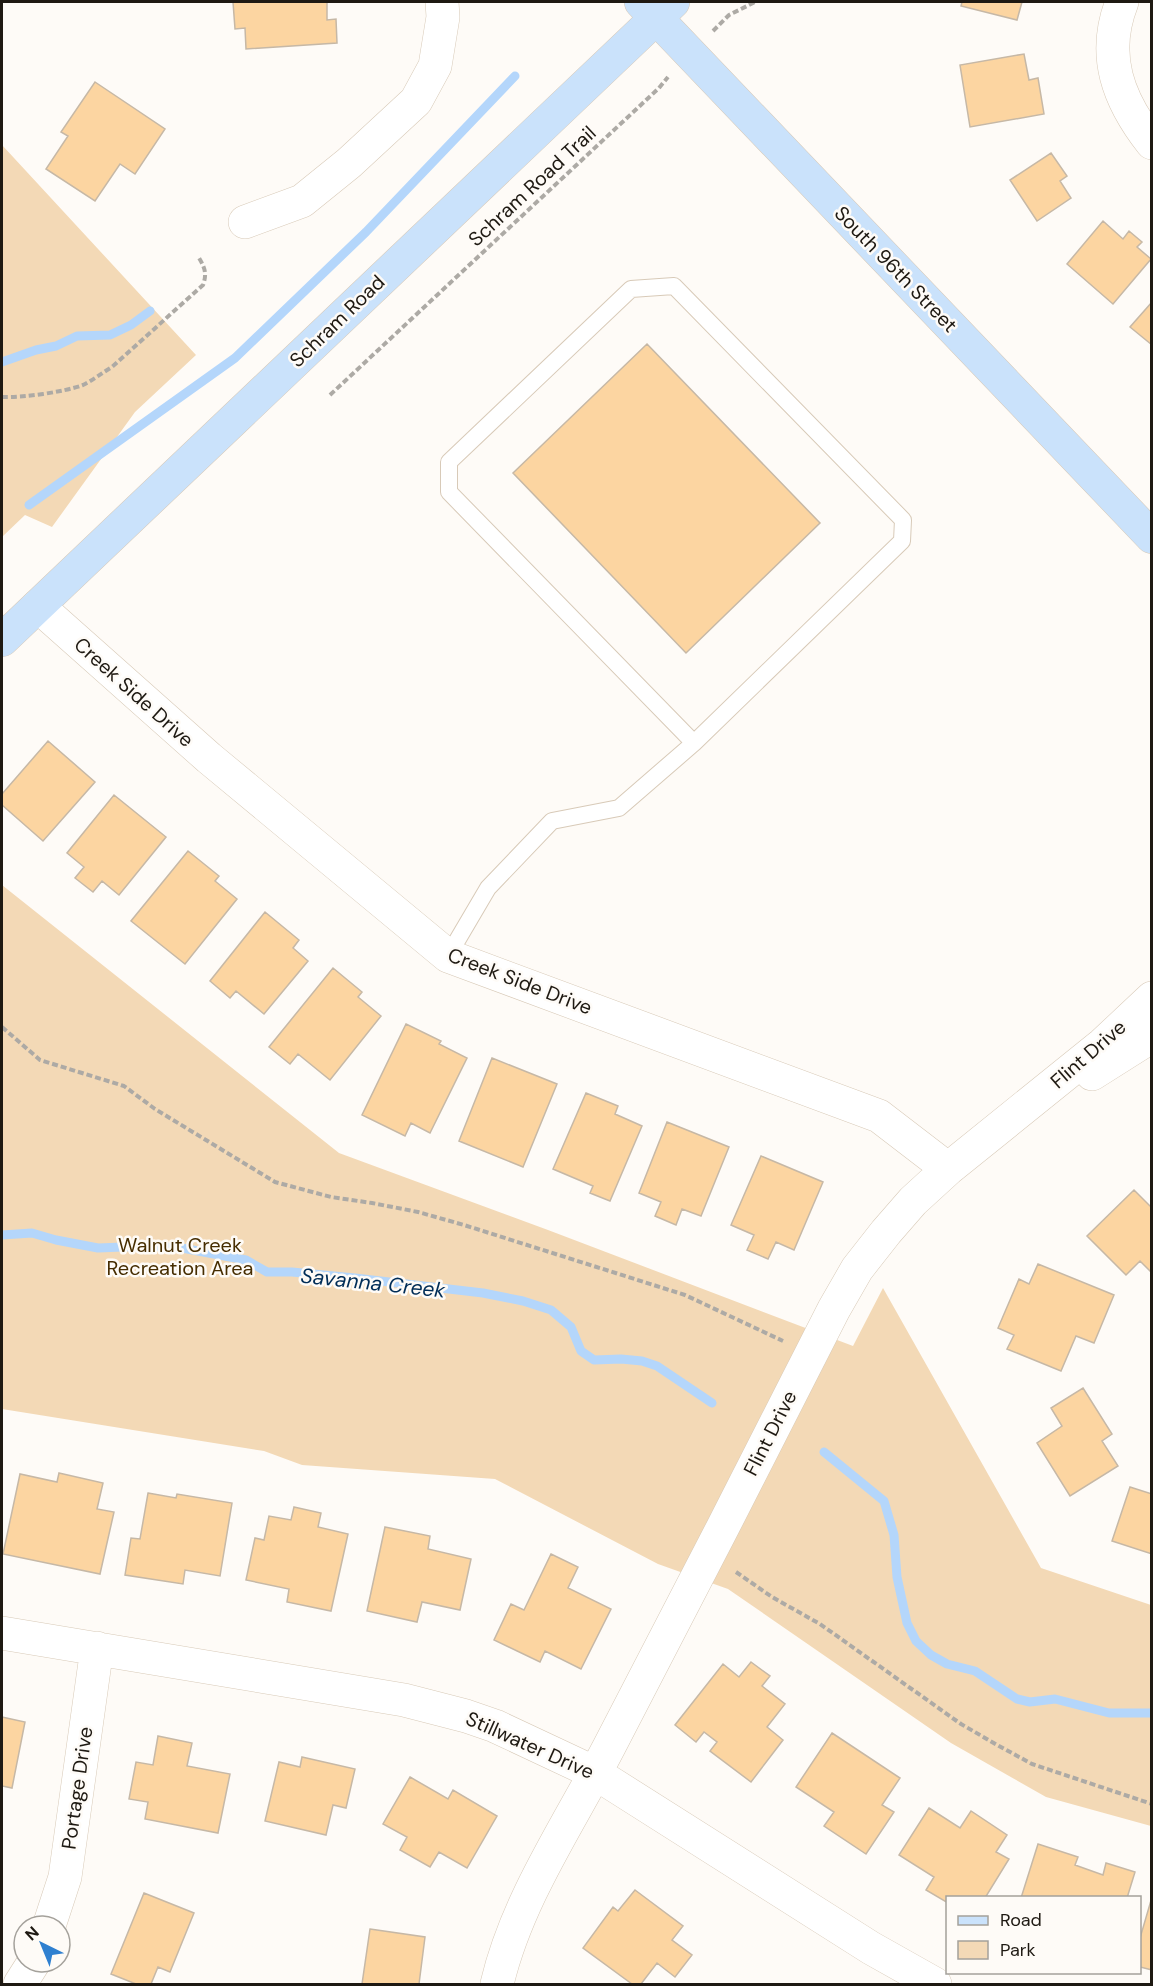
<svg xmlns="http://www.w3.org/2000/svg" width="1153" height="1986" viewBox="0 0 1153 1986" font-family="'DM Sans',sans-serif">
<rect width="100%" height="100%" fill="#fefbf7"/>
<path fill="#f3d9b6" d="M2,145L196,355L135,412L52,527L25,515L2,537Z
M2,885L339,1153L548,1230L853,1346L883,1288L1041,1568L1151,1605V1826L1046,1797L951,1743L728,1589L658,1564L495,1479L302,1465L264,1451L2,1409Z"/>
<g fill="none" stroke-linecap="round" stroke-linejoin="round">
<path stroke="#b4d6fb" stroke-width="9" d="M2,362L36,350L56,346L77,336L110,335L131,325L150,311
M29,505L235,358L366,232L515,76
M2,1235L32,1233L56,1240L98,1248L148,1246L182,1248L246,1260L267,1272H292L355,1278L483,1293L523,1301L551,1310L571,1327L581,1351L594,1360L621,1359L642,1361L657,1366L712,1403
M824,1452L884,1501L894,1535L897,1577L907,1623L916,1641L931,1655L947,1664L975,1671L1017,1699L1030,1702L1055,1699L1109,1713H1152"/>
</g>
<path fill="#fcd5a1" stroke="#c6b8a6" stroke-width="1.5" d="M233,2H327V20L336,19L337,43L246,49L245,28L235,29Z
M962,2H1022L1017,20L961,6Z
M1024,54L1029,80L1038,78L1044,114L970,127L960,65Z
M95,82L165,129L135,174L120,164L95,201L46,169L68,136L61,132Z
M1051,153L1067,176L1060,181L1071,198L1037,221L1010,180Z
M1103,221L1123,239L1129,231L1142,242L1137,247L1151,259L1113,304L1067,264Z
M1152,302V345L1130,327Z
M647,344L820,523L686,653L513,473Z
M48,741L95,782L43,841L2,805V794Z
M114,795L166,837L119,895L102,881L93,892L75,878L84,867L67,853Z
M188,851L219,876L215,881L237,899L185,964L131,921Z
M265,912L299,940L293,948L308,961L264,1014L236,991L230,998L210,981Z
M333,968L362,992L358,997L381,1016L330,1080L298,1054L290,1064L269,1047Z
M406,1024L441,1041L439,1044L467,1058L430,1133L411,1123L405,1136L362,1115Z
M492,1058L557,1084L523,1167L459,1141Z
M586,1093L618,1106L615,1114L642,1126L610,1201L590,1193L593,1186L553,1169Z
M667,1122L729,1147L701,1216L682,1209L676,1225L655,1216L661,1202L639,1193Z
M761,1156L823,1182L794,1250L776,1242L768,1259L747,1250L754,1235L731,1225Z
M1134,1190L1152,1208V1273L1140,1261L1126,1275L1087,1236Z
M1038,1264L1114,1295L1094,1343L1076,1336L1061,1371L1007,1349L1014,1335L998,1328L1019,1279L1029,1284Z
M1083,1388L1112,1434L1102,1441L1118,1466L1070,1496L1037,1443L1062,1426L1051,1408Z
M59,1473L103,1483L97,1509L114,1512L100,1574L3,1554L20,1474L57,1482Z
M1130,1487L1152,1494V1554L1112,1541Z
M148,1493L176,1498L177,1494L232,1503L220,1576L185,1570L183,1584L125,1575L131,1538L140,1539Z
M294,1507L321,1513L318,1527L348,1534L331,1611L287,1602L289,1589L246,1580L255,1538L264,1540L269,1516L291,1520Z
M385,1527L430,1536L428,1549L471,1559L460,1610L422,1602L417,1622L367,1611Z
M551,1554L578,1567L568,1588L611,1609L581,1669L545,1651L540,1662L494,1640L511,1604L524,1610Z
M751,1662L770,1676L762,1686L785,1704L767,1727L783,1740L751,1782L710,1751L717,1742L704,1732L696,1742L675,1725L723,1664L739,1677Z
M2,1717L25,1722L12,1788L2,1786Z
M832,1733L900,1778L882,1805L894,1812L866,1854L824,1826L834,1812L796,1787Z
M158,1736L192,1743L187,1766L230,1774L218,1833L145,1819L148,1802L129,1799L136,1762L153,1765Z
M302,1757L355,1769L346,1808L333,1805L326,1835L265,1821L279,1762L300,1767Z
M410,1777L448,1799L453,1790L497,1816L467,1868L439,1852L430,1867L400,1850L407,1837L383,1824Z
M929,1808L960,1828L971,1811L1007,1835L996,1852L1009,1859L985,1898H948V1903L926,1890L934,1877L899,1855Z
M1038,1844L1078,1857L1075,1865L1103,1875L1106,1863L1135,1872L1127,1898H1021Z
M635,1890L683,1926L672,1940L692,1955L675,1977L657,1963L641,1984H632L583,1948L613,1907L618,1911Z
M144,1893L194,1913L170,1972L158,1967L151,1984H136L111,1974Z
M1152,1897V1970L1140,1967V1938Z
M370,1929L425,1937L419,1984H362Z"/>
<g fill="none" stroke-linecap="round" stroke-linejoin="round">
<g stroke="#d8cab8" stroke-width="18">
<path id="lane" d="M448,956L488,888L552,821L619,808L694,743L902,541L903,520L674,286L631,289L449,462V492L694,743"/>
</g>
<g stroke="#d8cab8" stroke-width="34">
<path id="street" d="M1122,2C1101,55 1118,100 1152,143
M245,222L302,201L349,163L416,101L435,66L443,17L442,2
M38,606L209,758L448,956L879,1116L948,1169
M1092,1074L1152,1036
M2,1633L404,1700L466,1716L495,1726L595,1773L871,1948L935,1984
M49,1926L65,1877L97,1648
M20,1984L34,1962
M497,1984C517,1899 569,1824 609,1747C685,1602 760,1455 834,1309L857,1269L886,1232L913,1201L948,1169L1103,1044L1152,998"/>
</g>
<g stroke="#d8cab8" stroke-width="34">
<path id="secondary" d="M641,2L1152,537
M2,640L673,2"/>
</g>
<path stroke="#adaaa5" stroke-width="4" stroke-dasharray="6 3" stroke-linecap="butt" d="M713,31L729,15L755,2
M330,395L659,88L668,77
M2,397C22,398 64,392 83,385C93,380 102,373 112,367L203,285C207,274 205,268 199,258
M2,1027L40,1060L124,1086L155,1109L275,1182L331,1197L372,1203L418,1212L464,1225L685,1295L783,1341
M736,1572L772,1597L820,1624L961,1724L999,1746L1032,1764L1152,1804"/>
<use href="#lane" stroke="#fff" stroke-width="16"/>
<use href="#street" stroke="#fff" stroke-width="33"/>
<use href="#secondary" stroke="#cae2fb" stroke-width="33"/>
</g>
<g text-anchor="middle" stroke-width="5" stroke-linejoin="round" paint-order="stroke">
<g font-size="20" fill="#1e1912" stroke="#fefbf7">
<text transform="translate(532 186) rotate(-43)" y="7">Schram Road Trail</text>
<text transform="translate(896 269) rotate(46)" y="7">South 96th Street</text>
<text transform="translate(337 321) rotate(-44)" y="7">Schram Road</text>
<text transform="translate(134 692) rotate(42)" y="7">Creek Side Drive</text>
<text transform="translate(520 981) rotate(21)" y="7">Creek Side Drive</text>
<text transform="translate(1088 1054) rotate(-41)" y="7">Flint Drive</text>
<text transform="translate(770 1433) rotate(-63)" y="7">Flint Drive</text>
<text transform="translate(530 1745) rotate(24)" y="7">Stillwater Drive</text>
<text transform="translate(77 1788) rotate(-82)" y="7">Portage Drive</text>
</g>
<g font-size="20" fill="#462d01" stroke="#fefbf7">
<text x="180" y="1252">Walnut Creek<tspan x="180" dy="23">Recreation Area</tspan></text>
</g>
<g font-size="21" font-style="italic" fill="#002d57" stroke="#fefbf7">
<text transform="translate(373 1283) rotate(6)" y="7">Savanna Creek</text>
</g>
</g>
<rect width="1153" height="1986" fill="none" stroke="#1e1912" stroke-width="6"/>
<rect x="946" y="1896" width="195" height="78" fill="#fefbf7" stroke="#a4a19b" stroke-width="1.5"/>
<rect x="958" y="1916" width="30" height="9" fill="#cae2fb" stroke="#a4a19b" stroke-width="1.5"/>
<text x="1000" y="1926" font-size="18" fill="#1e1912">Road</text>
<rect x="958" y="1941" width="30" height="18" fill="#f3d9b6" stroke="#a4a19b" stroke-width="1.5"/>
<text x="1000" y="1956" font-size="18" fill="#1e1912">Park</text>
<g transform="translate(42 1944) rotate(317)"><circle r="28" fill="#fefbf7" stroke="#a4a19b" stroke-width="1.5"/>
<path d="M0-4.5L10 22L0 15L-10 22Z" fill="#2f80d0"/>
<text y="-9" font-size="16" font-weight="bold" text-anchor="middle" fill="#1e1912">N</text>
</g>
</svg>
